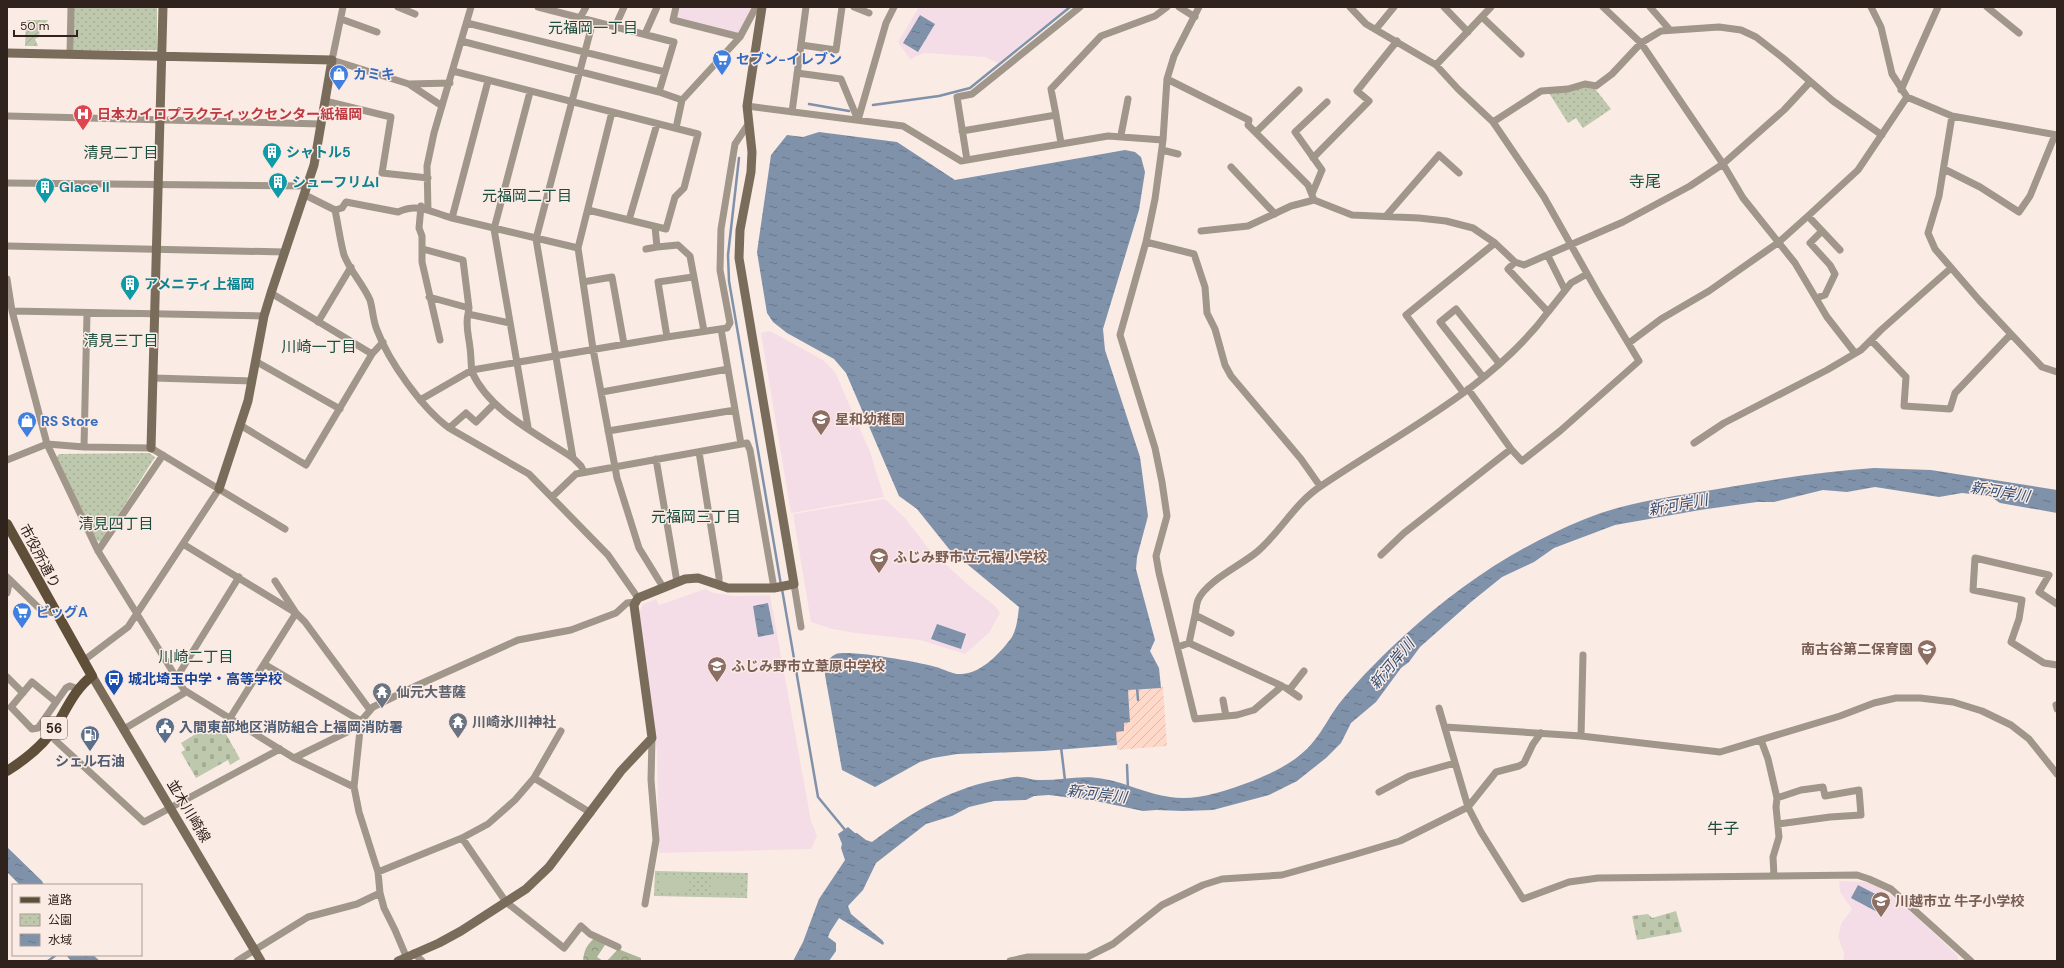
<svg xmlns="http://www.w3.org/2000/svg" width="2064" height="968" viewBox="0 0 2064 968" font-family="'DM Sans','Noto Sans JP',sans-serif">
<defs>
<pattern id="industrial-furrows" width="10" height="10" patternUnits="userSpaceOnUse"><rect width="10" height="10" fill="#fed9c9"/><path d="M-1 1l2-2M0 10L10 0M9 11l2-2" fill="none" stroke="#dabaac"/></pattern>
<pattern id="forest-crowns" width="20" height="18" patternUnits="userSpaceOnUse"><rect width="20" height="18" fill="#aab497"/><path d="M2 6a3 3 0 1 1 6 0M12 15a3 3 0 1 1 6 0" fill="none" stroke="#8b927a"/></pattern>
<pattern id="cemetery-stones" width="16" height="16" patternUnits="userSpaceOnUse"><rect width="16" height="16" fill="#bec8ad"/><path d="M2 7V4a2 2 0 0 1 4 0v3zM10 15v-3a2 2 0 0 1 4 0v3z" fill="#a4ac94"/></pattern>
<pattern id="park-dots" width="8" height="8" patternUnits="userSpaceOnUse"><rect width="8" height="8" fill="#bec8ad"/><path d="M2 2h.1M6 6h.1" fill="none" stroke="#a4ac94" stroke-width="1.8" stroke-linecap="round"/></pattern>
<pattern id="garden-furrows" width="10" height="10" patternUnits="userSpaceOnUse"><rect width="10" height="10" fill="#bec8ad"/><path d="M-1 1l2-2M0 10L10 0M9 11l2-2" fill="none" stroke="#a4ac94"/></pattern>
<pattern id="water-ripples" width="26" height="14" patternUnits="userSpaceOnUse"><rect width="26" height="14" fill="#7f92aa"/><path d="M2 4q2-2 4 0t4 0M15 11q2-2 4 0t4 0" fill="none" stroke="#68778a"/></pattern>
</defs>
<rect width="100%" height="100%" fill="#fbebe5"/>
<path fill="url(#industrial-furrows)" d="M1163,687L1167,746L1117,750L1116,732L1124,731V723L1130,721L1128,690Z"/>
<path fill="#f5dde8" d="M679,7H752L739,35L677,19Z
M919,7H1068L998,63L985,57L924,53L910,59L898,42Z
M770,331L823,360L835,372L870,452L884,497L791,513L761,333Z
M885,499L905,518L929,549L966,583L995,606L1000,613L989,633L965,654L920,640L856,633L832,629L811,622L793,514Z
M705,589L714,593L736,596L770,595L811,821L817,836L811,849L659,853L657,752L639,613L643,604L656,599L659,605Z
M1839,881L1865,882L1876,885L1903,904L1958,956V961H1843L1844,953L1838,937L1841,924L1852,909L1840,892Z"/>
<path fill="url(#forest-crowns)" d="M596,937L605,945L597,957L603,961H583C584,950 587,944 596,937Z
M618,949L641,958V961H607Z"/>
<path fill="url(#cemetery-stones)" d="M218,720L240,759L230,765L228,760L196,778L181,752L185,750L181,743Z
M1676,911L1682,932L1637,940L1632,916L1648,914L1652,918Z"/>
<path fill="url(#park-dots)" d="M74,7H157V50H74Z
M1585,87L1596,90L1611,109L1583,128L1576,118L1568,123L1549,93Z
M149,453L155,457L101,542L96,540L57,457L59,454Z
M655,871L748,873L747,898L654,896Z"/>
<path fill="url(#garden-furrows)" d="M26,20H48L43,29H40L39,37L35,39L38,46H25Z"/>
<path fill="#bec8ad" d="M661,877L690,878L689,891H660Z
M711,878H740V892L710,891Z"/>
<path fill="url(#water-ripples)" d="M920,15L935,24L918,52L903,43Z
M819,132L897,142L955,180L1125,150L1135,152L1141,157L1145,172L1139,210L1103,329L1105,350L1140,457L1148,516L1137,557L1136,569L1155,640L1150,651L1159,668L1161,688L1128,690L1130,722L1124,723V731L1116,732L1117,745L1044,751L957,754L933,758L920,762L875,787L842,770L825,675C825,666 827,658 836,654C847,649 921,662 936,667C944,669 953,675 962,674C982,673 1001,652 1012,637C1017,628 1018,616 1019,607L949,549L917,509L899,496L846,373L834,359L787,333L773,322L767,313L757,252L771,155L787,135L803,137Z
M1874,468L1931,470L2057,490V513L2000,503L1990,496L1962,493L1939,497L1875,487L1847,492L1823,490L1774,502H1757L1700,510L1615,525L1554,548L1534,562L1502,577L1471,602L1420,647L1409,662L1401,668L1376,702L1351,723L1341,743L1326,758L1297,781L1269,795L1213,810L1183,811L1156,810L1143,811L1096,801L1049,795L1034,796L1026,800L994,801L969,807L952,816L926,824L876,863L863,890L848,906L851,914L882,940L884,943L883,945L839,918L830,932L828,937L836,943V951L829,961H793L803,942L819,899L845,860L841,848L842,844L838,834L848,827L855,833H857L866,840L872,842C912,812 954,786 1003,779C1009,778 1015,776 1020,777C1026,777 1031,780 1037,780C1059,781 1082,774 1104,779C1127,783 1147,794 1170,797C1195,801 1223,792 1247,783C1273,773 1300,761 1317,737C1326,725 1332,712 1342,700C1361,677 1383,655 1405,635C1458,586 1518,546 1585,519C1621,504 1661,498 1700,492C1758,482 1816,472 1874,468Z
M768,603L774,634L758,637L753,606Z
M937,624L966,634L961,649L931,639Z
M7,847L42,881L44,885H20L7,872Z
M1858,885L1887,900L1879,913L1851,898Z
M66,955H93L100,961H71Z"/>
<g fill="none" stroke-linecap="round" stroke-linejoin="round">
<path stroke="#7f92aa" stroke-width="2.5" d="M809,104L849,111
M873,105L939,96L970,88L1070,7
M739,158L728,255L729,281L781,585
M782,589L818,797L846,831
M1137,687L1138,700
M1061,747L1065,780
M1127,765L1128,789
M48,961L56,955"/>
<path stroke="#a0968a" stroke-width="7" d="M343,7L332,60L409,84L442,106
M398,7L415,14
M538,7L674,42L659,92
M676,7L673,20L740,37L756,7
M854,7L869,13
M1179,7L1195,17
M1350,7L1366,24L1436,65L1458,89L1493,122L1544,197L1598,293L1639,361L1560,431L1522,461L1511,449L1468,389
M1444,7L1468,32
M1603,7L1641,43L1723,164L1743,198L1795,263L1827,317L1855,353
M1650,7L1670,30
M1871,7L1881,27L1892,74L1907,97L1952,116L2057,135
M1987,7L2019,33
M1482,17L1521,54
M580,18L586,7
M341,19L377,32
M467,23L665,72
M615,27L624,7
M1376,29L1394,7
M645,34L657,7
M461,41L659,92L682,100
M801,45L836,50L842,7
M70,53L71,7
M1436,65L1491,7
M453,71L698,134L684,188L675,197L666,229L629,220L657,124
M797,73L841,79L858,120
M1167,79L1249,120L1248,125L1308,185L1314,200L1352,215L1419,218L1446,221L1473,228L1495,243L1515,262L1524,265L1623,222L1690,186L1723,164L1784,110L1810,82
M409,84L450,83
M1901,90L1938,7
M325,101L391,117L382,173L428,178
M747,106L903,126L961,161L1108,136L1163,140
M612,112L578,248L593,349L617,478L639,548L663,587
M792,112L806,7
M1056,115L1051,89L1101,36L1155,16L1167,7
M7,116L321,124
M1952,116L1939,196L1928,233L1935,249L1979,300L2042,367L2057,372
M858,120L886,23L894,7
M1493,122L1541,91L1568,89L1585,84L1596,86L1612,74L1641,43L1661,31L1719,27L1741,30L1756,37L1783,58L1833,101L1882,135
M676,128L682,100L740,37
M962,131L1056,115L1061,143
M1256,132L1299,90
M1121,135L1128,99
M1162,150L1178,154
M1313,158L1369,101L1357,91L1397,41
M967,160L957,97L972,94L1080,7
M1231,167L1275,214
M1944,169L1980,187L2019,212L2030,196L2055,135
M7,183L307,186
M1312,194L1322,170L1295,132L1327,102
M305,195L335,210C338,224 340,240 344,255C350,271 363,284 370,300C373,310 373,321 377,330C389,362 422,408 449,428L529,474L608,555L638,598
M421,206L419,228L422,236V262L440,340
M335,210L342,208L346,202L398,212C419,202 432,213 452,218L578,248
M428,210L427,166L434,133L471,7
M588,210L629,220
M1386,216L1439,155L1459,173
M1808,216L1840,250
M452,218L488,81
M655,227L657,247L678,245L690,256L704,331
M1201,231L1248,226L1291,206L1314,200
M1146,242L1194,254L1205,287L1207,313L1215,329L1225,365L1231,376L1301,459L1320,486
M7,246L284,252
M423,249L463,260L469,308
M646,249L657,247
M1548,256L1565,290
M7,279L12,311L47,444L98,551L184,690L294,758L354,787
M583,282L612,277L624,344
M271,293L372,354
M429,297L469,308L468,314L510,323
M1816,298L1825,295L1835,274L1830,265L1810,243L1822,231
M12,311L264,316
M1548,312L1571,283L1587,274
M468,314C465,325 469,337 470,348C471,353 471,367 472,372C489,411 539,435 573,458L581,466L584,472
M318,322L351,267
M721,329L741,444
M667,337L658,282L693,277
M1871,340L1906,377L1904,406L1950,409L1955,393L2011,334
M1629,343L1661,319L1709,291L1779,242L1808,216L1858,170L1907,97
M257,362L340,409
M1483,377L1440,322L1456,309L1499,363
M154,378L252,381
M602,392L728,369
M1463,392L1406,315L1495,243
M420,400L472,370L667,337L727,328L730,323L720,270L721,229L735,144L749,123
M240,425L306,465L372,354L383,342
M528,427L494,229L530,92
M449,428L466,413L476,422L494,404
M608,431L735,410
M1694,443L1724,423L1827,370L1861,350L1881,330L1951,268
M84,447L87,313
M699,452L719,577V586
M573,458L536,239L593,21
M656,459L677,582
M7,460L47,444L84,447L151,448L285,529
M552,497L576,474L747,443L750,450L774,588
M183,544L296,613L230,718
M98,551L163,455
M1381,555L1404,533L1511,449
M7,577L42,611L55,613
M275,581L296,613L305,622L370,710
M794,584L801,627
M7,593L10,580
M2057,604L2039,592L2049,575L1975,558L1973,590L2022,600L2019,619L2011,642L2044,663L2057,665
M1195,615C1196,611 1196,605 1198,600C1206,581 1242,565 1258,551C1281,531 1295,503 1321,486C1397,434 1492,388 1548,312L1508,269L1515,262
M1189,643L1195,615L1231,633
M1178,647L1189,643L1282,686L1254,710L1237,715L1195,719L1159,573L1156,556L1167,516L1162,482L1155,448L1120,335L1146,242L1155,199L1163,140L1167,79L1174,56L1199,7
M83,661L128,627L219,489
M264,664L361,721L347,732L294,758
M7,677L23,693
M177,677L239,577
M1286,688L1299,697
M1290,689L1304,671
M1223,700L1226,716
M55,701L32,682L11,707L32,729L38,728L66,688L70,686L78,689
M2056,705L2057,709
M1439,708L1468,807
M1445,727L1581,736L1720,752L1840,716L1874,703L1896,698H1920L1953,702L1982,711L2011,725L2029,739L2057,774
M124,729L186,692
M51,733L55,740L144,822L280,749
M1581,736L1583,655
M1761,740L1768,759L1777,798L1776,807L1779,837L1773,857L1774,876
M534,778L591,813
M1379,792L1409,776L1455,763
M1777,798L1801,790L1823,787L1825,796L1859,790L1861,815L1830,817L1778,824
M1468,807L1496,772L1519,766L1524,763L1533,744L1541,733
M462,838L506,902L564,948L581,926L590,934L618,947
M378,872L462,838L488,824L515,800L534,778L561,731
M645,904L656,840L651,780L652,738
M414,953L422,961
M406,956L395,930L384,908L380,893L378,872L359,812L354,787L361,721L373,707L418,685L518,640L571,630L616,613L627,603L635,602
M237,961L308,917L357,904L380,893
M1010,961L1028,957H1087L1113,944L1162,905L1203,885L1222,879L1282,875L1353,855L1400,841L1468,807L1481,832L1523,899L1569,882L1598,878L1857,875L1869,879L1891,889L1971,961"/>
<path stroke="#7a6c5a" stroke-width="9" d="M7,53L332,60L314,165L271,293L264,316L248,401L219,489
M151,448L163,7
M92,676L261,961
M398,961L439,943L461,931L526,889L549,867L621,771L652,738L634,605L638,598L685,579L698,578L728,588H774L794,584L739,258L740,230L751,172L752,152L747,106L762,7"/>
<path stroke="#5f4f38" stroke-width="10" d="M7,524L92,676C76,688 68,706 58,723C45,744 28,758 7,771"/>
</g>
<defs>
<g id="supermarket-pin" transform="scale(1)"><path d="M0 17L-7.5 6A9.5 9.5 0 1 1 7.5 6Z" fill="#3f7fe0" stroke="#fbebe5"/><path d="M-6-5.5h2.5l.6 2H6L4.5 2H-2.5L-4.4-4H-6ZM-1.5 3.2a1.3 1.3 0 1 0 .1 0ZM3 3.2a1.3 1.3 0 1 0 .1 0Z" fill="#fff"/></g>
<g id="shop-pin" transform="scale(1)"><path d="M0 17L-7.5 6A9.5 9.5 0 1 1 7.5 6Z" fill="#3f7fe0" stroke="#fbebe5"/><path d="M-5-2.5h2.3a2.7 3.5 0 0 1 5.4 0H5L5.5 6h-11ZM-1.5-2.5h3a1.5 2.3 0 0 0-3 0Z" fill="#fff"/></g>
<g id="hospital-pin" transform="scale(1)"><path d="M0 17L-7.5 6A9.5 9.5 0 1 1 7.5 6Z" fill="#e0444e" stroke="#fbebe5"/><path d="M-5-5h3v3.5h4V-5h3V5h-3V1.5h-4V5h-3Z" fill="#fff"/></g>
<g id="building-pin" transform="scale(1)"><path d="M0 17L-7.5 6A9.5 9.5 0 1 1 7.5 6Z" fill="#0f9aa8" stroke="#fbebe5"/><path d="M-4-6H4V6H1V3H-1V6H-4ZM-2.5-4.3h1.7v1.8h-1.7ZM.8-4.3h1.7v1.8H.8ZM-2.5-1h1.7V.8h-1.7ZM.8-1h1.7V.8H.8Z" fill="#fff"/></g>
<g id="school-pin" transform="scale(1)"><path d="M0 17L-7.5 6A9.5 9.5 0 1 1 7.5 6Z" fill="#8d6e63" stroke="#fbebe5"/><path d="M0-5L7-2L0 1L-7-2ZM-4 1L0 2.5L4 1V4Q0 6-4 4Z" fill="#fff"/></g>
<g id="bus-pin" transform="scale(1)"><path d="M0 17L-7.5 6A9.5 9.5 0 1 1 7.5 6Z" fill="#1a4fb4" stroke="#fbebe5"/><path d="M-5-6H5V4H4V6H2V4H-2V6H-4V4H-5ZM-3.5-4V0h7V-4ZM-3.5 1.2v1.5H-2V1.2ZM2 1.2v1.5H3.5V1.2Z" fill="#fff"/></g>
<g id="temple-pin" transform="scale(1)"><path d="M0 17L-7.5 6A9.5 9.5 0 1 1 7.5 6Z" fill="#6b7280" stroke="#fbebe5"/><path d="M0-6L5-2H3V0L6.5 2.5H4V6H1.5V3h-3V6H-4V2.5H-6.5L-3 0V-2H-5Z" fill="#fff"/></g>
<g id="civic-pin" transform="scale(1)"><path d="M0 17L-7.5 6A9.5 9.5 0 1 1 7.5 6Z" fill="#5c6f8a" stroke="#fbebe5"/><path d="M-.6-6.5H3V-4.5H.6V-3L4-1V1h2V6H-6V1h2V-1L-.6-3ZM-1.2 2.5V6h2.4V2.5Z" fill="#fff"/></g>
<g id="fuel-pin" transform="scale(1)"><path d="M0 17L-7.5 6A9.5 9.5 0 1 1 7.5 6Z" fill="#5c6f8a" stroke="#fbebe5"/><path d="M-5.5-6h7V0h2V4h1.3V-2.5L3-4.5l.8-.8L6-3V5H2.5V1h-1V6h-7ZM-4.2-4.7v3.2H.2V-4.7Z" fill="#fff"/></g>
</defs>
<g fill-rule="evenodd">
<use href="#supermarket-pin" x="722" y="59"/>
<use href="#shop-pin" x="339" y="74"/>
<use href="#hospital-pin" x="83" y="114"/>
<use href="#building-pin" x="272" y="152"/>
<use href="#building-pin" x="278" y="182"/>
<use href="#building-pin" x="45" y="187"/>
<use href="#building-pin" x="130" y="284"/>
<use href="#school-pin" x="821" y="419"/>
<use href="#shop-pin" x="27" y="421"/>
<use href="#school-pin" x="879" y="557"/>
<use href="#supermarket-pin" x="22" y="612"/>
<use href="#school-pin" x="1927" y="649"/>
<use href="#school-pin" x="717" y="666"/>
<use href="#bus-pin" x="114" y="679"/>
<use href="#temple-pin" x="382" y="692"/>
<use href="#temple-pin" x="458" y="722"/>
<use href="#civic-pin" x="165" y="727"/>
<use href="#fuel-pin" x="90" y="735"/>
<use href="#school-pin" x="1881" y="901"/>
</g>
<g text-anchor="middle" stroke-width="3" stroke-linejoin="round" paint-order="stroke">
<rect fill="#fbebe5" stroke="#6d5e58" stroke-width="1" x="41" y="717" width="26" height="22" rx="3"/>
<g font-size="13" font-weight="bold" fill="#30221c">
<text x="54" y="733">56</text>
</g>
<g font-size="14" font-weight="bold" fill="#366cbe" stroke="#fbebe5" text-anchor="start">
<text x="736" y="64">セブン-イレブン</text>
<text x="353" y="79">カミキ</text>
<text x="41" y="426">RS Store</text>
<text x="36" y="617">ビッグA</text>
</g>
<g font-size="14" font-weight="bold" fill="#be3a42" stroke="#fbebe5" text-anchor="start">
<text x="97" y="119">日本カイロプラクティックセンター紙福岡</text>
</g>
<g font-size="14" font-weight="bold" fill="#0d838f" stroke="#fbebe5" text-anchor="start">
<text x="286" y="157">シャトル5</text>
<text x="292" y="187">シューフリムI</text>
<text x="59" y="192">Glace II</text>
<text x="144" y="289">アメニティ上福岡</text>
</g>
<g font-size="14" font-weight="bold" fill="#785e54" stroke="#fbebe5" text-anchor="start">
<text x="835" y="424">星和幼稚園</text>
<text x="893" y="562">ふじみ野市立元福小学校</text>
<text x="1913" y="654" text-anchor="end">南古谷第二保育園</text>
<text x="731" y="671">ふじみ野市立葦原中学校</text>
<text x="1895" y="906">川越市立 牛子小学校</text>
</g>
<g font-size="14" fill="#30221c" stroke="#fbebe5">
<text transform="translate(40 556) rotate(62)" y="5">市役所通り</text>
<text transform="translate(189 811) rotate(59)" y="5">並木川崎線</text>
</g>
<g font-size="14" font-weight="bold" fill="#164399" stroke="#fbebe5" text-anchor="start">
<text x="128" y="684">城北埼玉中学・高等学校</text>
</g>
<g font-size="14" font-weight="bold" fill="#5b616d" stroke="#fbebe5" text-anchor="start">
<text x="396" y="697">仙元大菩薩</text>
<text x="472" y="727">川崎氷川神社</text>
</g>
<g font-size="14" font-weight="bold" fill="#4e5e75" stroke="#fbebe5" text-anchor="start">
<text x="179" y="732">入間東部地区消防組合上福岡消防署</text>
<text x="90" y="766" text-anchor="middle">シェル石油</text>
</g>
<g font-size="15" fill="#1b4d3e" stroke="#fbebe5">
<text x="593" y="33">元福岡一丁目</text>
<text x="121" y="158">清見二丁目</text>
<text x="527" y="201">元福岡二丁目</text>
<text x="121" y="346">清見三丁目</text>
<text x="319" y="352">川崎一丁目</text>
<text x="696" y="522">元福岡三丁目</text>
<text x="116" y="529">清見四丁目</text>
<text x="196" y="662">川崎二丁目</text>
</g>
<g font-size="15" font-style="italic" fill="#335076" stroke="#fbebe5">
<text transform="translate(2000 492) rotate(9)" y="5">新河岸川</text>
<text transform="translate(1678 505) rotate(-10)" y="5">新河岸川</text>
<text transform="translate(1392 664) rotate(-50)" y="5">新河岸川</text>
<text transform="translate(1097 794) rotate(7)" y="5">新河岸川</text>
</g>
<g font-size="16" fill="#1b4d3e" stroke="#fbebe5">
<text x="1645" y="187">寺尾</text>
<text x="1723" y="834">牛子</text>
</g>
</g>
<rect width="2064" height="968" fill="none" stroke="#30221c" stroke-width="16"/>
<rect x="12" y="884" width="130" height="72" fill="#fbebe5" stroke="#aa9b95"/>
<rect x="20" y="897" width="20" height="6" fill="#5f4f38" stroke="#aa9b95"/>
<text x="48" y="904" font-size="12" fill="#30221c">道路</text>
<rect x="20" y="914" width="20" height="12" fill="url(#park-dots)" stroke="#aa9b95"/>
<text x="48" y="924" font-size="12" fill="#30221c">公園</text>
<rect x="20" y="934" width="20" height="12" fill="url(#water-ripples)" stroke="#aa9b95"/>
<text x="48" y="944" font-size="12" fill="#30221c">水域</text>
<path d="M14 30v6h63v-6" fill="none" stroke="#30221c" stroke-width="2"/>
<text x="20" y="30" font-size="12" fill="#30221c" stroke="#fbebe5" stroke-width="3" paint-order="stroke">50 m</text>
</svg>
